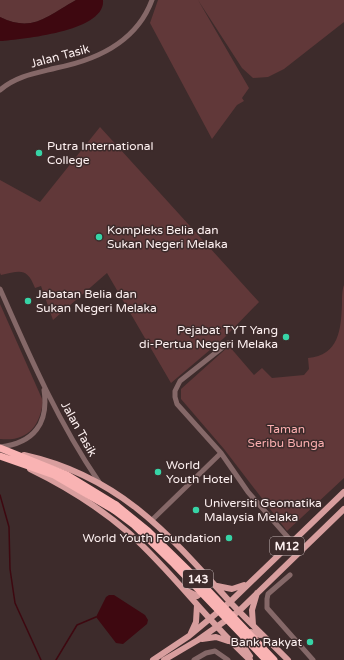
<svg xmlns="http://www.w3.org/2000/svg" width="344" height="660" viewBox="0 0 344 660" font-family="'Varela Round',sans-serif">
<rect width="100%" height="100%" fill="#3d2b2b"/>
<path fill="#613839" d="M0,0H76C47,16 33,33 0,17Z
M158,0H344V22L284,69L268,77L253,78L242,68L198,0L249,88L242,98L244,101L237,105L212,139L150,23Z
M100,127L259,302L224,338L171,383L107,273L53,320L41,286L35,288C27,267 20,271 1,275L0,273V180L40,202Z
M344,285V478L287,531L224,449L181,399V389L229,346L254,375L262,368L272,378L304,375L309,369L308,358C339,355 341,330 342,304C342,298 342,290 344,285Z
M0,304L43,401C40,426 28,442 0,439Z"/>
<path fill="#3e0810" d="M76,0H103C106,31 23,39 0,41V17C33,33 47,16 76,0Z
M109,595H114L145,615L148,620L147,624L123,644L116,643L96,617L106,597Z"/>
<g fill="none" stroke-linecap="round" stroke-linejoin="round">
<path stroke="#3e0810" stroke-width="1.5" d="M0,495L9,527L10,569L15,603L41,660
M56,660L77,625L96,617"/>
<path stroke="#856868" stroke-width="5" d="M0,90C16,76 36,73 56,68C97,60 137,41 152,0
M0,289C29,355 58,422 99,482
M228,343L180,381L175,391V397L177,404L221,453L248,492L292,542
M0,447C34,443 49,423 44,390
M152,520L221,453
M290,575L268,594L267,599V608L313,660
M194,660L206,653L215,651L228,660"/>
<path stroke="#d89e9e" stroke-width="6" d="M24,455C119,476 168,533 230,602C249,622 269,641 288,660
M30,469C65,486 100,508 129,533C173,572 207,621 250,660
M217,586L232,589L244,585
M185,590L197,596L204,591L206,583L201,573
M253,625L252,610L257,593
M191,633L196,622L197,605
M202,639L216,637L228,641
M250,656C242,646 239,638 251,632L260,635
M153,660L189,636L230,602L344,492
M164,660L198,640L239,611L344,509"/>
<path stroke="#f9b3b3" stroke-width="7" d="M0,448L67,475L116,505
M0,456L54,475L114,510"/>
<path stroke="#f9b3b3" stroke-width="7" d="M116,505L148,531L199,581L274,660
M114,510L134,525L174,564L266,660"/>
</g>
<g fill="#37d4a6" stroke="#3d2b2b" stroke-width="1.5">
<circle cx="39" cy="153" r="4"/>
<circle cx="99" cy="237" r="4"/>
<circle cx="28" cy="301" r="4"/>
<circle cx="286" cy="337" r="4"/>
<circle cx="158" cy="472" r="4"/>
<circle cx="196" cy="510" r="4"/>
<circle cx="229" cy="538" r="4"/>
<circle cx="310" cy="642" r="4"/>
</g>
<g text-anchor="middle" stroke-width="3" stroke-linejoin="round" paint-order="stroke">
<g fill="#3d2b2b" stroke="#c4b6b6" stroke-width="1">
<rect x="270" y="537" width="34" height="18" rx="3"/>
<rect x="183" y="570" width="30" height="18" rx="3"/>
</g>
<g font-size="11" font-weight="bold" fill="#fef1f1">
<text x="287" y="550">M12</text>
<text x="198" y="583">143</text>
</g>
<g font-size="12" fill="#fef1f1" stroke="#3d2b2b">
<text transform="translate(60 56) rotate(-15)" y="4">Jalan Tasik</text>
<text transform="translate(79 429) rotate(61)" y="4">Jalan Tasik</text>
</g>
<g font-size="12" fill="#fef1f1" stroke="#3d2b2b" text-anchor="start">
<text x="47" y="150">Putra International<tspan x="47" dy="14">College</tspan></text>
<text x="107" y="234">Kompleks Belia dan<tspan x="107" dy="14">Sukan Negeri Melaka</tspan></text>
<text x="36" y="298">Jabatan Belia dan<tspan x="36" dy="14">Sukan Negeri Melaka</tspan></text>
<text x="278" y="334" text-anchor="end">Pejabat TYT Yang<tspan x="278" dy="14">di-Pertua Negeri Melaka</tspan></text>
<text x="166" y="469">World<tspan x="166" dy="14">Youth Hotel</tspan></text>
<text x="204" y="507">Universiti Geomatika<tspan x="204" dy="14">Malaysia Melaka</tspan></text>
<text x="221" y="542" text-anchor="end">World Youth Foundation</text>
<text x="302" y="646" text-anchor="end">Bank Rakyat</text>
</g>
<g font-size="12" fill="#fbaeaf" stroke="#3d2b2b">
<text x="286" y="433">Taman<tspan x="286" dy="14">Seribu Bunga</tspan></text>
</g>
</g>
</svg>
